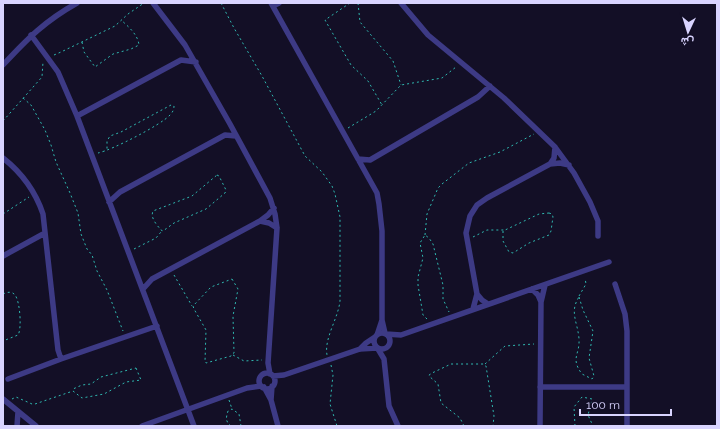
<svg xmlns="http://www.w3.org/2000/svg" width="720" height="429" viewBox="0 0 720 429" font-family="Raleway,Vazirmatn,sans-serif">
<rect width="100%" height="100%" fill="#130f26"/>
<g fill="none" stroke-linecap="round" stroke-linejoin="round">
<path stroke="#2fb8b0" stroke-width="1" stroke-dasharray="2 3" stroke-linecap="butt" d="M221,3L234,28L262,76L305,156L322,172L332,186L335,194L340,217V301C338,319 324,338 327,355
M350,3L325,20L351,65L368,81L382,105
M358,3L360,22L393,61L401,85
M82,42L84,52L95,67L113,54L131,49L139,45C138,35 129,27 121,20
M54,55L61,52L115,26L128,14L144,3
M23,98L31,105L45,130L51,145L56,162L70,193L78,213L81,234L87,249L92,255L97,271L107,290L123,331
M3,121L42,77L43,62
M348,128L376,111L401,85L442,78L456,67
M98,153C112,150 161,125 170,115C173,112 174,109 174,106L171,105L121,132L110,136L107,141V150
M217,175L219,176L226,190L225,193L206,209L174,223L163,231L161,230C157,225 150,218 153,211L192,196Z
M549,213L552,214L553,217L551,231L549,235L529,243L513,253L509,252L503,241V231L539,214Z
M3,214L29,197
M425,235L427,214L438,188L442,184L469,163L500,152L534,134
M473,237L487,230H504
M134,249L156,238L161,232
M174,275L192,306
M232,279L238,289L233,316L234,353L231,356L206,363L205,362L206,330L194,309L193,306L211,287Z
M3,294C7,292 12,291 15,295C20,301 22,329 18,335L3,341
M579,296L586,284L585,278
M579,297L583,310L593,331L589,358L594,376L592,379L582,374C570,358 580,355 579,339C578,323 569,312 579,297Z
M427,319L423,315L418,285V277L423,258L420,243L425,235L429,238L433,244L443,285V299L449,312
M233,355L244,361L262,360
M485,364L505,346L534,344
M331,365L333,375L330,404L337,426
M136,368L141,380L126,382L104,394L82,398L73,391V389L82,385L91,384L101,377Z
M12,399L16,397L32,404H35L73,391
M229,400L232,409
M231,426C225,421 226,418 228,411L232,409L239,414L241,426
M464,426L460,418L441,403L438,384L429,376L430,374L451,364H483L486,366L494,416L493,426
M575,426L574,407L582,397L592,399L588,415L593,426"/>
<path stroke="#3d3a85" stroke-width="5.5" d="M153,3L185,45L230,124L270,198L275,214L277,228L268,363L270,374
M271,3L377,193L379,204L382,231V320L385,333
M401,3L428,35L504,98L555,147L574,173L590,202L598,221V236
M273,6L279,3
M31,35L58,72L77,116L194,426
M3,65C28,38 45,21 77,3
M77,116L181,60L196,62
M3,158C22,173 35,190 43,214L58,350L61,359
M358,159L370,160L478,97L490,86
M550,164L554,158L555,147
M109,202L120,192L225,135L236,136
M260,221L269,223L277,228
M3,256L45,233
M615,284L625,314L627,331V426
M143,289L152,279L260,221L268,215L274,208
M532,289L538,295L541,302
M477,294L482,300L488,304
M473,309L477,294L466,233L470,216L477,205L487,198L550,164L560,163L569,165
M374 341a8 8 0 1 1 16 0a8 8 0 1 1-16 0Z
M386,334L401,335L609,262
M377,335L382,320
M360,349L366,343L375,337
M378,349L384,359L389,406L398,426
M259 381a8 8 0 1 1 16 0a8 8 0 1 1-16 0Z
M273,376L284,375L360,349L377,348
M8,379L61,359L157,326
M264,387L271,400L278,426
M540,387H627
M3,399L36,426
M271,400L272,386
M17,426L18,412
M142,426L247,388L261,386
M540,426L541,302L545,285"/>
</g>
<rect width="720" height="429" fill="none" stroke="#d9d4ff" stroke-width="8"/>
<g transform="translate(688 32) rotate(184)" stroke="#130f26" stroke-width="3" paint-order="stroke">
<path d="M0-3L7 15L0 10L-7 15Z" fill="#d9d4ff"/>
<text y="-6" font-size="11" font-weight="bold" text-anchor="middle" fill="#d9d4ff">ش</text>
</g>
<path d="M580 409v6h91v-6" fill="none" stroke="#d9d4ff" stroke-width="2"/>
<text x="586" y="409" font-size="12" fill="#d9d4ff" stroke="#130f26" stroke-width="3" paint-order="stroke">100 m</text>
</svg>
